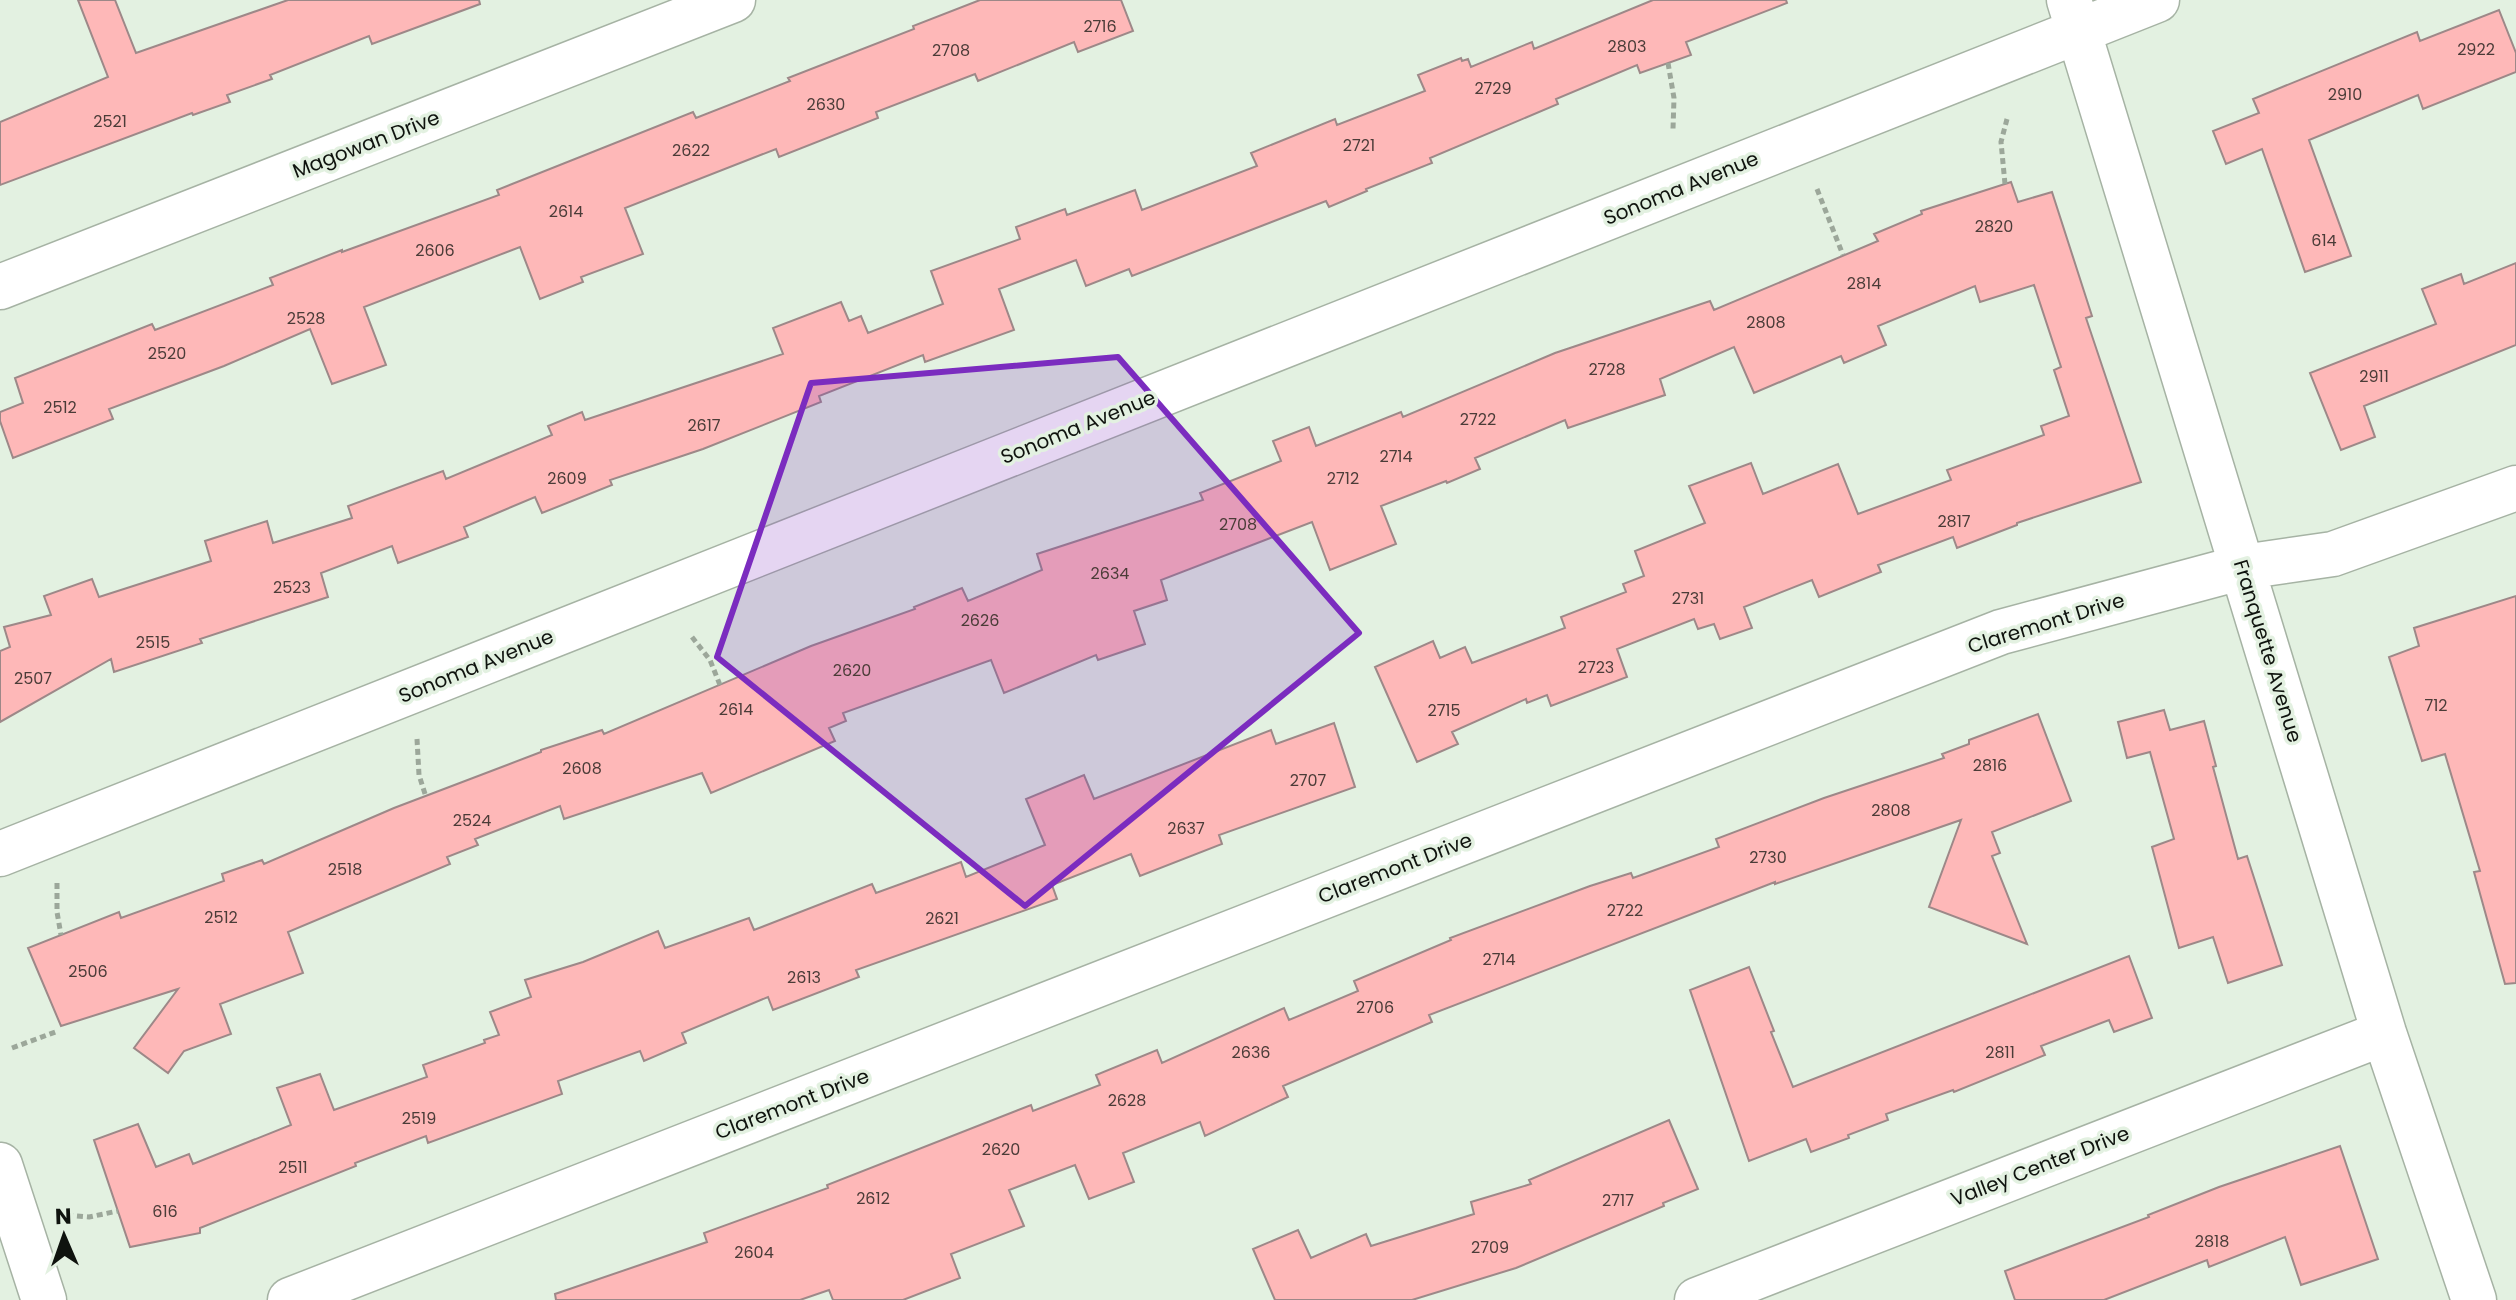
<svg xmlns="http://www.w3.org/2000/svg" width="2516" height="1300" viewBox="0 0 2516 1300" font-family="Poppins,sans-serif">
<rect width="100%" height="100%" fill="#e3f1e1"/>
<path fill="#feb8b8" stroke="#9d8888" stroke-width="2" d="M78,0H115L136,53L288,0H479L480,4L372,44L369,36L270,75L272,79L227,95L230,102L193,115L192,113L0,185V122L108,77Z
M980,0H1121L1133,31L1078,52L1074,42L978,81L975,74L876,112L878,118L779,157L776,149L625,208L643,254L581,277L583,282L540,299L520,247L364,307L386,365L332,384L310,329L224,366L109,409L113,419L13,458L0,421V412L23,403L15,378L152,324L155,330L273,285L270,278L342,250V252L499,195L497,190L693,112L696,118L790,81L788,78L914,29L913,26Z
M1653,0H1786L1787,3L1686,42L1691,55L1640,73L1637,65L1556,99L1558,104L1430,158L1432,163L1366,189L1367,191L1329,207L1326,201L1132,276L1129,269L1086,286L1076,260L999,289L1014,330L925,362L923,355L819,396L821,402L703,449L610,480L612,485L542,513L535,497L464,527L468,537L398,563L392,546L321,573L328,597L200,639L202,643L114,672L111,659L0,722V651L10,647L4,627L51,615L44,596L92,579L99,597L211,561L205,541L267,521L273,543L352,518L348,506L443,471L446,479L552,435L548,426L582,412L585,420L783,354L773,328L841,302L849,321L861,316L868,333L943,304L931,271L1020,239L1016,227L1065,209L1067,215L1135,190L1142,210L1257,166L1251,153L1335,119L1337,125L1425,91L1418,75L1461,58L1462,61L1468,59L1471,67L1532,42L1534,49Z
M2499,10L2516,53V72L2423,109L2418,95L2309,140L2351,256L2305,272L2262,149L2226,164L2213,131L2259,113L2253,99L2417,32L2420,41Z
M2011,182L2018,202L2052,192L2092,316L2086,318L2141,482L2017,523V525L1957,548L1953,537L1878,565L1881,572L1819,597L1812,580L1744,607L1752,628L1720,639L1714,624L1698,629L1694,619L1617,649L1627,677L1551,706L1547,695L1527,703L1526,699L1452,732L1458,744L1417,762L1375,667L1433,641L1440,658L1465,647L1472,663L1565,628L1561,617L1626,592L1623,584L1644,576L1635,551L1705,523L1689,486L1751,463L1763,494L1838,464L1858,514L1951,480L1947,470L2044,435L2041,426L2069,416L2054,370L2061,367L2034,285L1980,302L1975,286L1878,326L1886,345L1844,363L1841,356L1754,393L1734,347L1660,379L1665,395L1568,428L1565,420L1475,458L1480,469L1447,483L1446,481L1381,506L1396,544L1330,570L1312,522L1161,580L1167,600L1134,611L1145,644L1098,660L1096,655L1004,693L991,660L843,713L846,721L829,728L835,741L711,793L702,773L564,819L560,806L475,839L478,845L447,857L450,864L288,932L303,973L220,1004L231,1034L184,1051L168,1073L134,1048L178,989L61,1026L28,948L119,912L121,918L224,881L222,874L262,860L264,864L394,808L541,752V750L602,730L604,734L811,646L915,609L914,607L962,588L968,601L1042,570L1037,554L1203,500L1200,493L1281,461L1273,441L1309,427L1316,446L1401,412L1403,417L1555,353L1710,301L1714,310L1878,241L1874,234L1922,214L1921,211Z
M2516,263V345L2364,406L2375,437L2341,450L2310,373L2436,324L2422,289L2461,274L2464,284Z
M2516,596V983L2505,984L2474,872L2480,871L2445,754L2422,761L2389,657L2419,646L2414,628Z
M2164,710L2170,730L2204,721L2216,766L2213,767L2238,859L2247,856L2282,965L2228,983L2213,937L2179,948L2152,847L2174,839L2150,752L2127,758L2118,722Z
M2038,714L2071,801L1992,832L2000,853L1992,856L2027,944L1929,907L1961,820L1775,884V882L1429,1015L1432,1022L1283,1086L1288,1097L1205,1136L1200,1122L1123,1153L1134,1182L1089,1199L1075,1165L1009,1190L1024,1226L951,1254L960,1278L903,1300H833L829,1290L800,1300H556L555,1294L707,1242L704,1233L828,1188L827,1185L1031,1105L1033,1111L1100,1085L1096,1075L1157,1050L1162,1063L1284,1008L1289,1020L1358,991L1354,981L1451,940L1450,938L1590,886L1631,873L1633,878L1719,847L1716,839L1824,798L1944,758L1942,754L1969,744V740Z
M1334,723L1355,787L1219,835L1222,844L1140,876L1131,854L1052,885L1057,899L856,970L859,977L773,1010L768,997L682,1033L686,1043L644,1061L640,1051L558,1081L562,1094L428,1143L426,1136L355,1163L356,1166L200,1228V1233L130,1247L94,1140L138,1124L156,1167L189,1154L193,1164L291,1125L277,1088L320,1074L334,1110L427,1077L423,1065L485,1043L484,1040L499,1035L490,1012L531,997L525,980L583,962L658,931L665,948L749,918L754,930L872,884L876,893L961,862L966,877L1045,845L1026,799L1084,775L1094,799L1271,730L1276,744Z
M2129,956L2152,1018L2114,1032L2109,1020L2041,1046L2045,1055L1954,1092L1953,1090L1886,1114L1888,1120L1848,1135L1849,1138L1811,1152L1806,1139L1749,1161L1690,990L1749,967L1774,1031L1771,1032L1793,1087Z
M1669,1120L1698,1189L1663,1203L1664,1206L1516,1268L1412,1300H1275L1253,1249L1298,1230L1311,1258L1366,1234L1371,1246L1474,1214L1471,1202L1531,1184L1529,1180Z
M2340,1146L2378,1259L2301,1285L2285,1237L2209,1267L2207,1260L2104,1300H2015L2005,1271L2149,1217L2148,1215L2219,1187Z"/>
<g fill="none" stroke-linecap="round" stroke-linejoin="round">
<g stroke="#a6b3a4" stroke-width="47">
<path id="minor" d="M2069,0L2384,1033L2474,1300
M0,287L733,0
M0,854L2157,0
M0,1165L44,1300
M290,1300L2001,632L2243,567L2333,554L2516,488
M1697,1300L2384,1033"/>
</g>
<path stroke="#9ca79a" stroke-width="5" stroke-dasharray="6 4" stroke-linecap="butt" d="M1668,63L1674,98L1673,129
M2005,184L2001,142L2007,119
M1817,189L1843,255
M692,637L710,660L720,685
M417,739L419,775L426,797
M57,883V912L61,935
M12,1048L58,1031
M67,1215L89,1217L118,1211"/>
<use href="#minor" stroke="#fff" stroke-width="44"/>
</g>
<path fill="#7b2cbf" fill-opacity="0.2" stroke="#7b2cbf" stroke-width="6" stroke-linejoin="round" d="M1118,357L1359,633L1025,906L717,657L811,383Z"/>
<g text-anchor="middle" stroke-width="7" stroke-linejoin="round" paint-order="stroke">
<g font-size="16" fill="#4b3c38">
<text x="1100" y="32">2716</text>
<text x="1627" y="52">2803</text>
<text x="2476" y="55">2922</text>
<text x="951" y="56">2708</text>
<text x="1493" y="94">2729</text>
<text x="2345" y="100">2910</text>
<text x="826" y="110">2630</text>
<text x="110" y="127">2521</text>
<text x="1359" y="151">2721</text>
<text x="691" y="156">2622</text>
<text x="566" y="217">2614</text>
<text x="1994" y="232">2820</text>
<text x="2324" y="246">614</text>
<text x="435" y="256">2606</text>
<text x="1864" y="289">2814</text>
<text x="306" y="324">2528</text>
<text x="1766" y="328">2808</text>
<text x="167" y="359">2520</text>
<text x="1607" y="375">2728</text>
<text x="2374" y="382">2911</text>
<text x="60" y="413">2512</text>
<text x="1478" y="425">2722</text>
<text x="704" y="431">2617</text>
<text x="1396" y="462">2714</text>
<text x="567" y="484">2609</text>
<text x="1343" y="484">2712</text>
<text x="1954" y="527">2817</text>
<text x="1238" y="530">2708</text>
<text x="1110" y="579">2634</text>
<text x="292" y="593">2523</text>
<text x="1688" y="604">2731</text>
<text x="980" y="626">2626</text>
<text x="153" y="648">2515</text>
<text x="1596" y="673">2723</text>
<text x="852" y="676">2620</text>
<text x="33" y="684">2507</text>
<text x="2436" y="711">712</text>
<text x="736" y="715">2614</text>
<text x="1444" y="716">2715</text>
<text x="1990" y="771">2816</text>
<text x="582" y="774">2608</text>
<text x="1308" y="786">2707</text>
<text x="1891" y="816">2808</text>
<text x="472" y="826">2524</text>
<text x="1186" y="834">2637</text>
<text x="1768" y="863">2730</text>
<text x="345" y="875">2518</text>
<text x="1625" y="916">2722</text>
<text x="221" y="923">2512</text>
<text x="942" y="924">2621</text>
<text x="1499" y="965">2714</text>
<text x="88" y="977">2506</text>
<text x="804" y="983">2613</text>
<text x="1375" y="1013">2706</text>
<text x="1251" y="1058">2636</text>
<text x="2000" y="1058">2811</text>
<text x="1127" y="1106">2628</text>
<text x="419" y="1124">2519</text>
<text x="1001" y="1155">2620</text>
<text x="293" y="1173">2511</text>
<text x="873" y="1204">2612</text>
<text x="1618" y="1206">2717</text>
<text x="165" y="1217">616</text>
<text x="2212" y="1247">2818</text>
<text x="1490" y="1253">2709</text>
<text x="754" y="1258">2604</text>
</g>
<g font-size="20" fill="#0f130e" stroke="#e3f1e1">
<text transform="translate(366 144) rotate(-21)" y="7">Magowan Drive</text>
<text transform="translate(1681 188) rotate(-22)" y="7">Sonoma Avenue</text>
<text transform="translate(1078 427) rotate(-22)" y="7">Sonoma Avenue</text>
<text transform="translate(2046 623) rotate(-17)" y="7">Claremont Drive</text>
<text transform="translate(2268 651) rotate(73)" y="7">Franquette Avenue</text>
<text transform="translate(476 666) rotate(-22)" y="7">Sonoma Avenue</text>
<text transform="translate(1395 868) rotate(-21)" y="7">Claremont Drive</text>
<text transform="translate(792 1104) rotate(-21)" y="7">Claremont Drive</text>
<text transform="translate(2040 1166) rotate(-21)" y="7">Valley Center Drive</text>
</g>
</g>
<g transform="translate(64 1236) rotate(358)" stroke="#e3f1e1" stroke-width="6" paint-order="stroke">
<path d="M0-6L14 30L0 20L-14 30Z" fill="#0f130e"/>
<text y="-12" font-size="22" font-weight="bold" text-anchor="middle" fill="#0f130e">N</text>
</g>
</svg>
